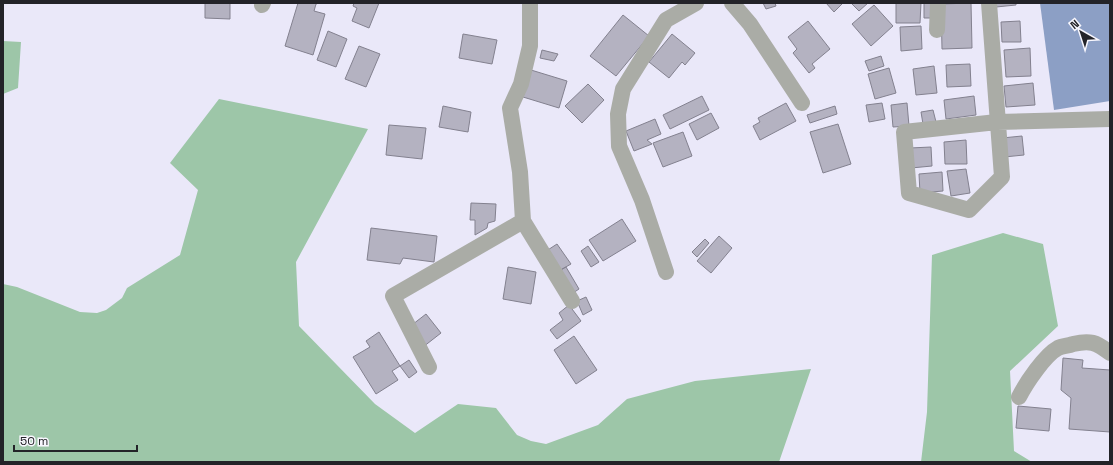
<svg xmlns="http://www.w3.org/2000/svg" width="1113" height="465" viewBox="0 0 1113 465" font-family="'Space Grotesk',sans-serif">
<rect width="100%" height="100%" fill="#eae8f9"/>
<path fill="#9dc6a8" d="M3,41L21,42L18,88L3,94Z
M219,99L368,129L296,262L299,326L375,404L415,433L458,404L496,408L517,435L531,441L546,444L598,425L627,399L695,381L811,369L779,462H3V284L17,287L80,312L97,313L106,310L122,298L127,288L180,255L198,190L170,163Z
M1003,233L1043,244L1058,326L1010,371L1014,451L1032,462H921L927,412L932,255Z"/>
<path fill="#8c9fc5" d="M1040,3H1110V101L1054,110Z"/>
<path fill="#b4b2c1" stroke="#83818f" d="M205,3H230V19L205,18Z
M298,3H319L316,4L314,11L325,14L313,55L285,46Z
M354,3H379L369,28L352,21L357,8L353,6Z
M763,3H775L776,6L766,9Z
M826,3H843L834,12Z
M851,3H868L859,11Z
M896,3H921L920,23H896Z
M924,3H935L936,18H924Z
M971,3L972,48L942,49L941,4Z
M996,3H1016V5L996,7Z
M874,5L893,26L871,46L852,24Z
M623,15L649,36L616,76L590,56Z
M808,21L830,49L812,64L815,68L809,73L793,53L797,49L788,37Z
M1020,21L1021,42H1002L1001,22Z
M921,26L922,49L901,51L900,27Z
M328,31L347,39L336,67L317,60Z
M463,34L497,40L492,64L459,58Z
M672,34L695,53L685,65L682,62L669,78L649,62Z
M359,46L380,54L366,87L345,79Z
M1030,48L1031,76L1006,77L1004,50Z
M542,50L558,54L554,61L540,58Z
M881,56L884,66L869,71L865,61Z
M970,64L971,86L947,87L946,65Z
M934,66L937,93L916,95L913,69Z
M889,68L896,93L875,99L868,74Z
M531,70L567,81L559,108L523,97Z
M1033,83L1035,105L1006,107L1004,86Z
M588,84L604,100L582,123L565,106Z
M702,96L709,110L670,129L663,115Z
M974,96L976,115L946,119L944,100Z
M786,103L796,121L760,140L753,126L760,122L758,118Z
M882,103L885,119L869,122L866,105Z
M907,103L909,126L893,127L891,105Z
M443,106L471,112L468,132L439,127Z
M835,106L837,114L810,123L807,115Z
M933,110L936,122L923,124L921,112Z
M711,113L719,128L697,140L689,124Z
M655,119L661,134L647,140L652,144L634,151L626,131Z
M838,124L851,164L823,173L810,132Z
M389,125L426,128L422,159L386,155Z
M683,132L692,156L663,167L653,143Z
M1022,136L1024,155L1004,157L1002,138Z
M966,140L967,164H945L944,142Z
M931,147L932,166L911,168L910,148Z
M966,169L970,193L951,196L947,171Z
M942,172L943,191L920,193L919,174Z
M471,203L496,204L495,221L488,223L487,228L475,235V220H470Z
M622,219L636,241L603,261L589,240Z
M371,228L437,236L434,262L403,258L400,264L367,260Z
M719,236L732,248L711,273L697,261Z
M705,239L709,243L697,257L692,252Z
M557,244L571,264L557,272L537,257Z
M588,246L599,262L591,267L581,251Z
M508,267L536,272L531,304L503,299Z
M566,267L579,289L570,295L557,272Z
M586,297L592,310L583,315L577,301Z
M569,305L581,321L557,339L550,330L563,320L559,313Z
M426,314L441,333L423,347L408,328Z
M379,332L400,366L392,371L398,380L376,394L353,357L370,347L366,341Z
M574,336L597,370L576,384L554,350Z
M1063,358L1083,360L1082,368L1110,370V432L1069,429L1071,398L1061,390Z
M409,360L417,372L409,378L400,366Z
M1018,406L1051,409L1049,431L1016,428Z"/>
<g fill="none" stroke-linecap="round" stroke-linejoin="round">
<path stroke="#aaaca6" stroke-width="16" d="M530,3V46L521,84L510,108L520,172L523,221L572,301
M732,3L750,24L802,103
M989,3L1002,177L969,210L909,193L904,132L997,122L1110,119
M262,5L263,3
M937,30L938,3
M666,272L642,200L619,146L618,114L623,89L666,20L696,3
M429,367L393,296L523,221
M1019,397C1026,383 1045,355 1058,348C1062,346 1068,346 1073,344C1090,340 1096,342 1110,353"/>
</g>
<rect width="1113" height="465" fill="none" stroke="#232328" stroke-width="8"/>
<g transform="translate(1081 32) rotate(321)" stroke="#f8f7fe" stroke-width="3" paint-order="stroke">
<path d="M0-3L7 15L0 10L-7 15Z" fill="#232328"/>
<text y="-6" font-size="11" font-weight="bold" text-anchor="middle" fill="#232328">N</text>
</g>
<path d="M14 445v6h123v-6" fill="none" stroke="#232328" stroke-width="2"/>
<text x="20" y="445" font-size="12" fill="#232328" stroke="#f8f7fe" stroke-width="3" paint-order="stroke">50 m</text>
</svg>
